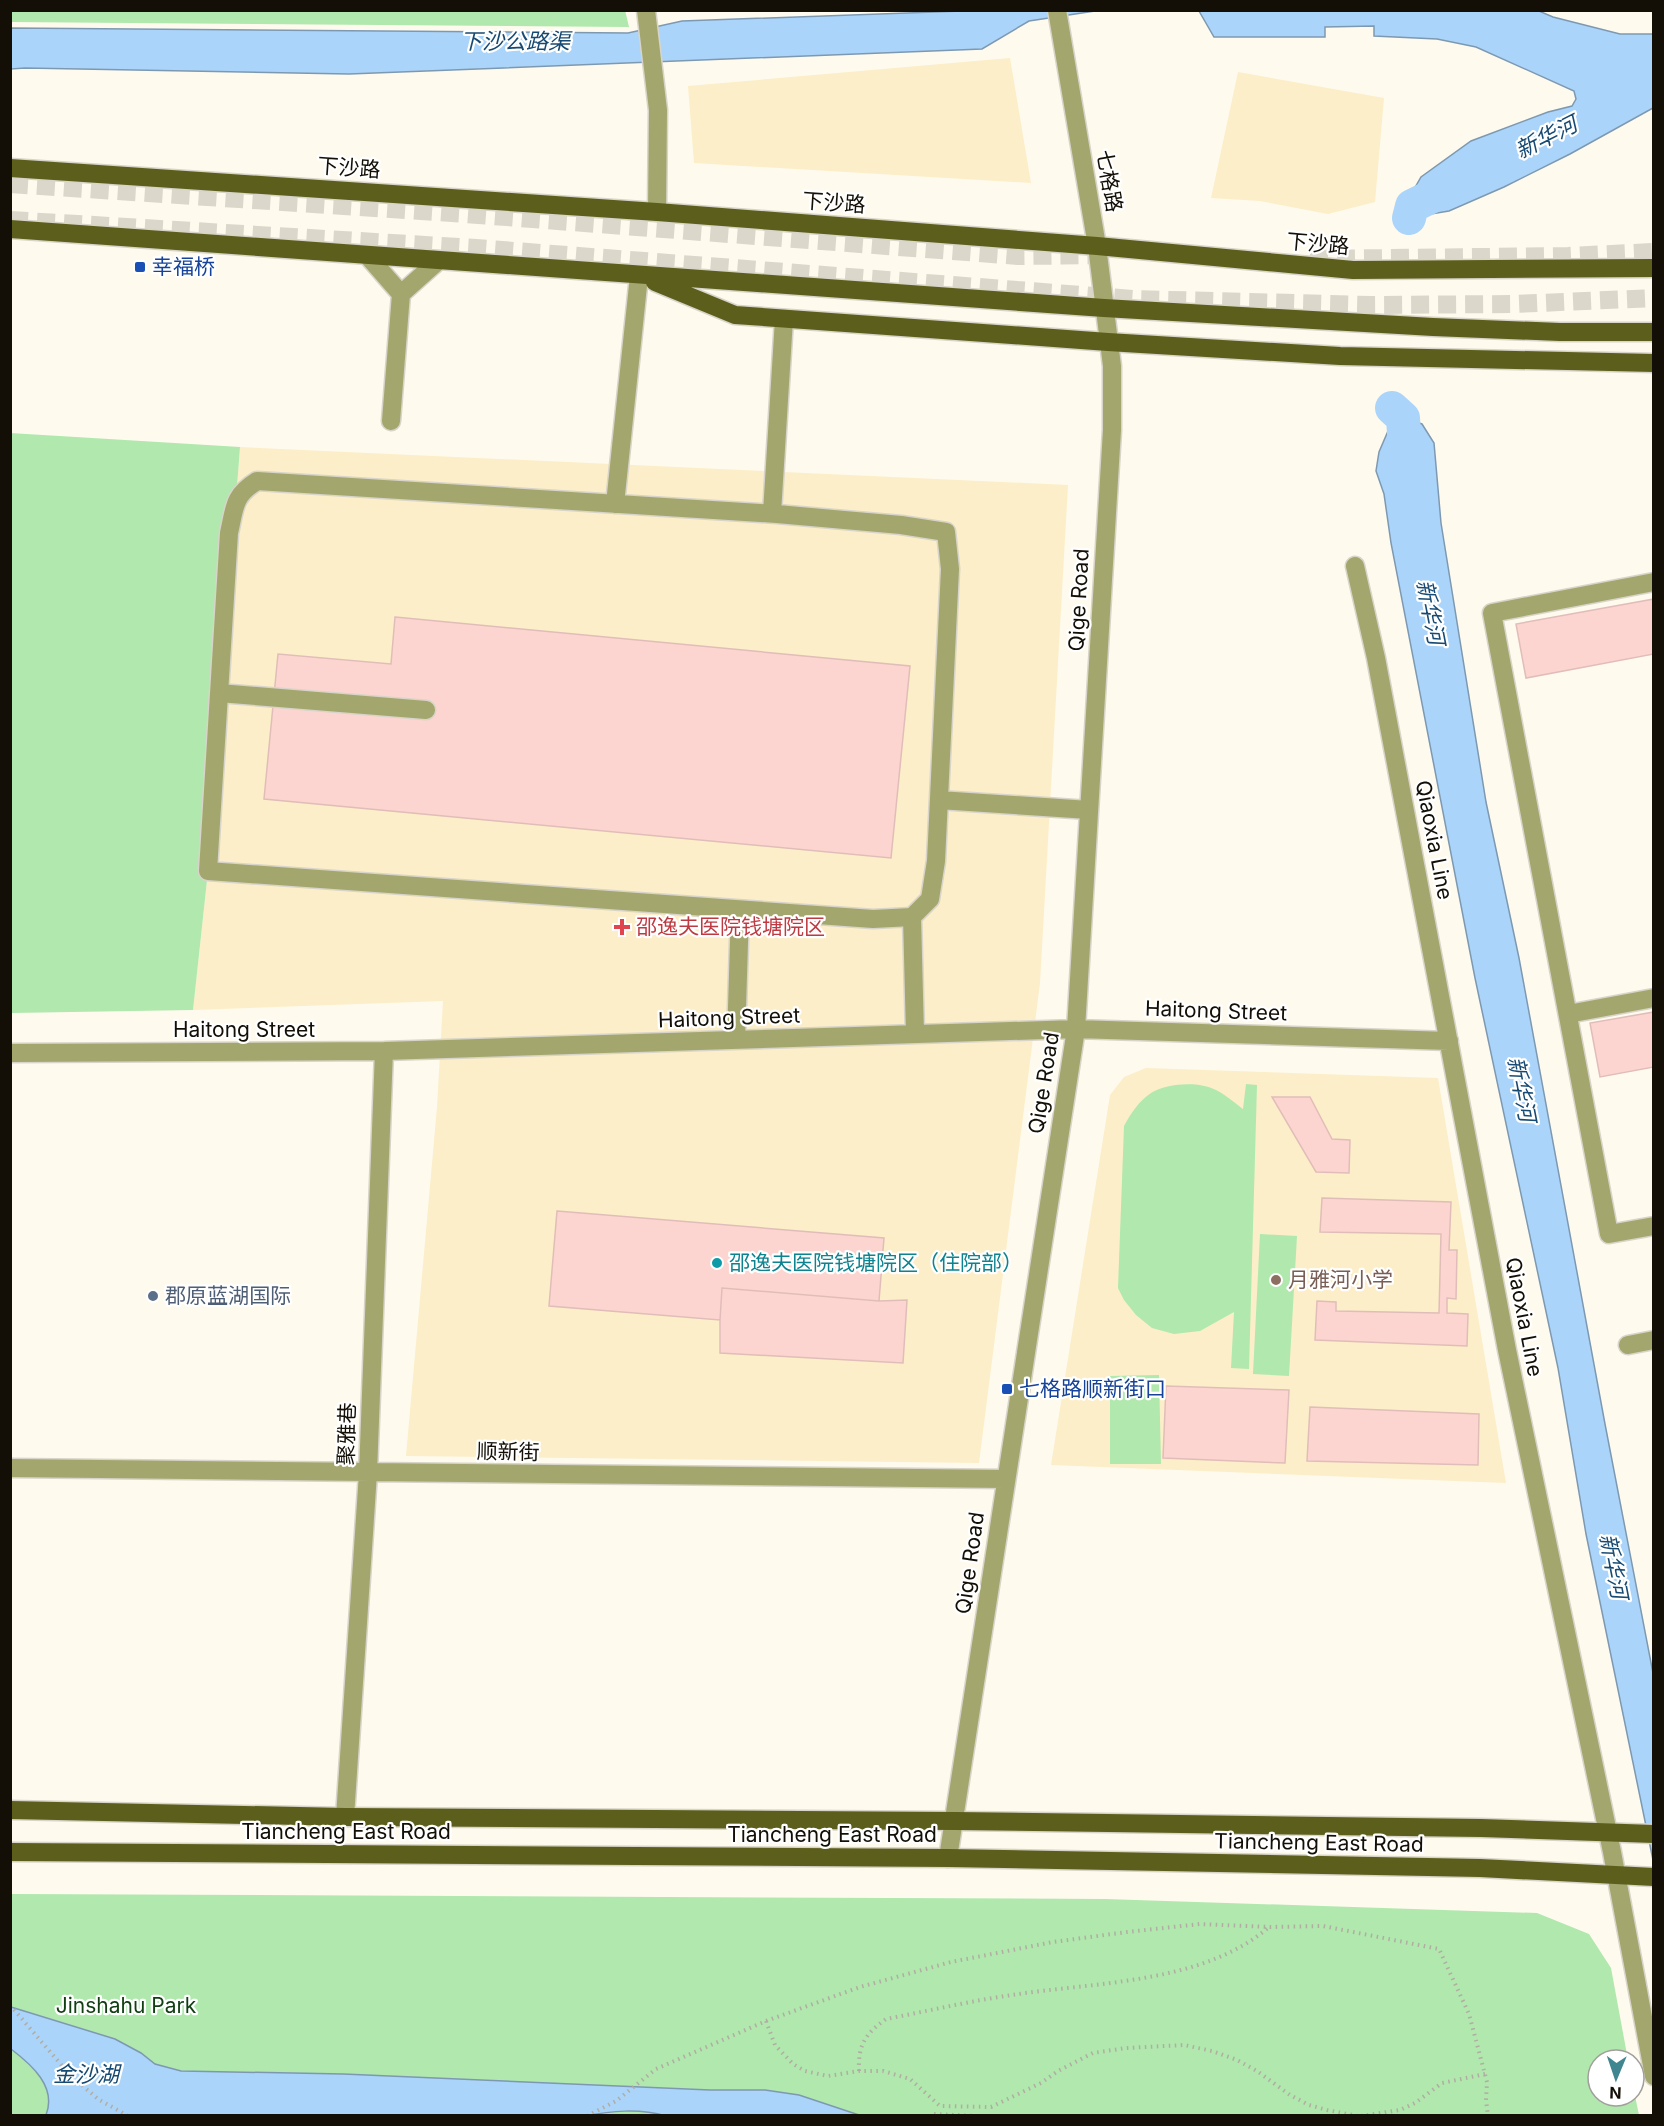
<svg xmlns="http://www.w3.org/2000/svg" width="1664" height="2126" viewBox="0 0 1664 2126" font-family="Inter,'Noto Sans SC',sans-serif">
<rect width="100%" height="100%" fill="#fefaee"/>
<path fill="#fceec8" d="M1010,58L1031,183L694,163L688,86Z
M1238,72L1384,98L1375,202L1328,214L1260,201L1211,198Z
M240,447L1068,485L1040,983L979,1463L406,1456L437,1107L443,1001L193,1010L208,871Z
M1146,1068L1438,1078L1506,1483L1051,1465L1110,1095L1124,1077Z"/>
<path fill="#b0e8ae" d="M11,10H625L629,27L11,22Z
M10,433L240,447L208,871L193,1010L11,1013Z
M1246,1084L1257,1085L1249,1369L1231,1368L1234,1312L1200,1331L1174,1334L1152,1328L1136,1315L1124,1300L1118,1288L1124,1126C1131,1113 1139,1101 1151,1093C1167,1083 1199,1081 1216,1090C1226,1095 1235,1103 1243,1109Z
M1260,1234L1297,1236L1289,1376L1253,1374Z
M1159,1375L1161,1464H1110V1376Z
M11,1894L1105,1899L1537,1913L1589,1934L1611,1968L1628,2060H1598V2096H1634V2091L1639,2115L11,2116Z"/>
<path fill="#abd4fa" stroke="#7d99b1" stroke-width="1.5" d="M990,10L1095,11L1029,21L982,49L349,74L25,68L11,69V28L628,33L682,21Z
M1199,11H1539L1553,17L1620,34H1653V108L1570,154L1504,187L1449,211L1431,214L1412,206L1413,191L1421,177L1471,141L1548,112L1572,106L1576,99L1574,91L1476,47L1437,39L1374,36V26L1325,27V37H1214Z
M1403,418L1422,424L1434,443L1441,523L1486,802L1519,958L1605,1424L1653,1673V1860L1586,1534L1558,1368L1475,978L1391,543L1384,494L1376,471L1379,452L1391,424Z
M11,2007L115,2039L141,2053L155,2064L181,2071L343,2074L710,2090H765L799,2095L859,2115L666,2116C639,2108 611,2111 584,2116L46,2115C57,2087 32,2065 11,2049Z"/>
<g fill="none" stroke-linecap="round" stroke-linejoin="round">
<path stroke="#abd4fa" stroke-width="34" d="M1409,218L1412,206L1455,185
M1392,408L1403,418L1406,464"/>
</g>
<path fill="#fdd5d0" stroke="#e1bdb9" stroke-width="1.5" d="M1654,599V654L1526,678L1516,624Z
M395,617L910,666L891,858L264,799L278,654L391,664Z
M1654,1012V1067L1600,1077L1590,1023Z
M1272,1097H1310L1332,1139L1350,1140L1349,1173L1316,1172Z
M1322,1198L1451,1202L1449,1250H1457L1456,1299L1447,1298V1313L1468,1314L1467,1346L1315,1340L1317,1301L1336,1302V1311L1439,1313L1441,1234L1320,1232Z
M557,1211L884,1238L879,1301L722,1288L720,1320L549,1306Z
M722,1288L879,1301L907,1300L903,1363L720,1353V1320Z
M1166,1386L1289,1390L1285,1463L1163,1458Z
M1310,1407L1479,1414L1478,1465L1307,1461Z"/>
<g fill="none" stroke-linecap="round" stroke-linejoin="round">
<path stroke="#dbd7cb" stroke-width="18" stroke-dasharray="18 9" stroke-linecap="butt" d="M10,184L466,214L1018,256L1112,255
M10,220L476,248L1133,299L1371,305L1515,304L1654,298
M1310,259L1568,256L1654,252"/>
<g stroke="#d8d4c9" stroke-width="21">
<path id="minor" d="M646,10L658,110L657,212
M367,255L401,294
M391,421L401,294L438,261
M257,481L777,514L901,525L946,532L950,569L936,861L930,899L912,917L873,919L208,871L229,533C235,507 233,496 257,481Z
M615,504L639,276
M772,513L784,319
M1355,566L1376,658L1507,1350L1612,1852L1654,2076
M1654,582L1492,613L1609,1234L1654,1226
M219,693L426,710
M939,800L1089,810
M912,917L915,1034
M1568,1014L1654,998
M736,1040L740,910
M10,1053L384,1051L1076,1029L1449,1041
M1628,1345L1654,1340
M10,1468L1005,1479
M345,1817L368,1473L384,1051
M948,1858L1076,1029L1112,430V366L1097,246L1057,10"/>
</g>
<g stroke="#d8d4c9" stroke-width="21">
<path id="major" d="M10,168L657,212L1097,246L1353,270L1654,268
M10,229L1104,308L1433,327L1560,332H1654
M655,282L735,315L1108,342L1340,356L1654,363
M10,1810L345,1817L955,1821L1481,1828L1654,1834
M10,1852L948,1858L1480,1868L1654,1877"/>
</g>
<path stroke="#b1ada2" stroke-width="4" stroke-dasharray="1.5 4.5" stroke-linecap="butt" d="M10,2005L70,2075L98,2099L128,2116
M766,2021L775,2045L793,2064L805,2071L828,2076L859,2071H883L910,2079L940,2106L991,2107L1041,2083L1058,2071L1093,2053L1126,2048L1184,2045L1212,2051L1237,2060L1257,2071L1290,2095L1309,2105L1327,2110L1358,2116
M859,2071C858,2045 865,2034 886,2019C928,2011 970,2001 1012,1995C1094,1982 1203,1984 1269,1927
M934,2114L977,2116
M587,2116L616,2101L656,2069L766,2021L860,1987L951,1962L1053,1942L1127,1932L1200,1924L1270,1927L1323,1926L1439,1949L1469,2014L1487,2082L1486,2100L1488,2116
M1361,2116L1400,2110L1415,2103L1442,2083L1485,2074"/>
<use href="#minor" stroke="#a3a76d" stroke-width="18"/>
<use href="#major" stroke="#5c5f1b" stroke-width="18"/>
</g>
<g fill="#1a4fb4" stroke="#fff" stroke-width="2">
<rect x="134" y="261" width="12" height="12" rx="3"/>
<rect x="1001" y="1383" width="12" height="12" rx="3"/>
</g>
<path fill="#e0444e" stroke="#fff" stroke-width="2" d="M619 918h6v6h6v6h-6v6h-6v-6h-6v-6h6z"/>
<circle fill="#0f9aa8" stroke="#fff" stroke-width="2" cx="717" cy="1263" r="6"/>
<circle fill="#8d6e63" stroke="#fff" stroke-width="2" cx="1276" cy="1280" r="6"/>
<circle fill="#5c6f8a" stroke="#fff" stroke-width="2" cx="153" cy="1296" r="6"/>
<g text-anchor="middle" stroke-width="4.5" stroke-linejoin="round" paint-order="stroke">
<g font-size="21" fill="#130f06" stroke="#fff">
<text transform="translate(349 168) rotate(4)" y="7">下沙路</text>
<text transform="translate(1109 181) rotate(80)" y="7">七格路</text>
<text transform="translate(834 203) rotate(4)" y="7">下沙路</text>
<text transform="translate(1318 244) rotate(5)" y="7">下沙路</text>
<text transform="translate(1079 600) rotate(-87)" y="7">Qige Road</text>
<text transform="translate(1434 840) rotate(79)" y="7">Qiaoxia Line</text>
<text transform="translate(1216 1011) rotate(2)" y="7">Haitong Street</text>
<text transform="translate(729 1018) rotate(-2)" y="7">Haitong Street</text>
<text x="244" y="1037">Haitong Street</text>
<text transform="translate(1044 1083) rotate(-81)" y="7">Qige Road</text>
<text transform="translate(1524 1317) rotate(79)" y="7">Qiaoxia Line</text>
<text transform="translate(347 1434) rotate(-88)" y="7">聚雅巷</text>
<text transform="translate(508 1452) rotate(1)" y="7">顺新街</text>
<text transform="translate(970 1563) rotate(-82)" y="7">Qige Road</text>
<text x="346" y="1839">Tiancheng East Road</text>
<text x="832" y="1842">Tiancheng East Road</text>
<text transform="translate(1319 1843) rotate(1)" y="7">Tiancheng East Road</text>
</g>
<g font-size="21" fill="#164399" stroke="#fff" text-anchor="start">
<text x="152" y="274">幸福桥</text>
<text x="1019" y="1396">七格路顺新街口</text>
</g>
<g font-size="21" fill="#be3a42" stroke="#fff" text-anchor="start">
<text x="636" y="934">邵逸夫医院钱塘院区</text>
</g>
<g font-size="21" fill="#0d838f" stroke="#fff" text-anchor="start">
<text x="729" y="1270">邵逸夫医院钱塘院区（住院部）</text>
</g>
<g font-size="21" fill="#785e54" stroke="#fff" text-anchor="start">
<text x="1288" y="1287">月雅河小学</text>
</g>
<g font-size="21" fill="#4e5e75" stroke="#fff" text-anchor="start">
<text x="165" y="1303">郡原蓝湖国际</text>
</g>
<g font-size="21" fill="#113e12" stroke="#fff">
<text x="126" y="2013">Jinshahu Park</text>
</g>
<g font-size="22" font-style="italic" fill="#174a72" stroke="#fff">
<text x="515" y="49">下沙公路渠</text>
<text transform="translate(1546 137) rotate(-27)" y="8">新华河</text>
<text transform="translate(1431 612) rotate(79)" y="8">新华河</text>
<text transform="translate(1522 1089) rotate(79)" y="8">新华河</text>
<text transform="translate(1614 1566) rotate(79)" y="8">新华河</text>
<text x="86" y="2082">金沙湖</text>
</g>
</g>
<rect width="1664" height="2126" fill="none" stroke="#130f06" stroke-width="24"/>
<g transform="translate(1616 2078) rotate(182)"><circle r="28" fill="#ffffff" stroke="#a19f9b" stroke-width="1.5"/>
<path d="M0-4.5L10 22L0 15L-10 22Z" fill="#408691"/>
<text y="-9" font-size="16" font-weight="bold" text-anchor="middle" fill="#130f06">N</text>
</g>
</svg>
